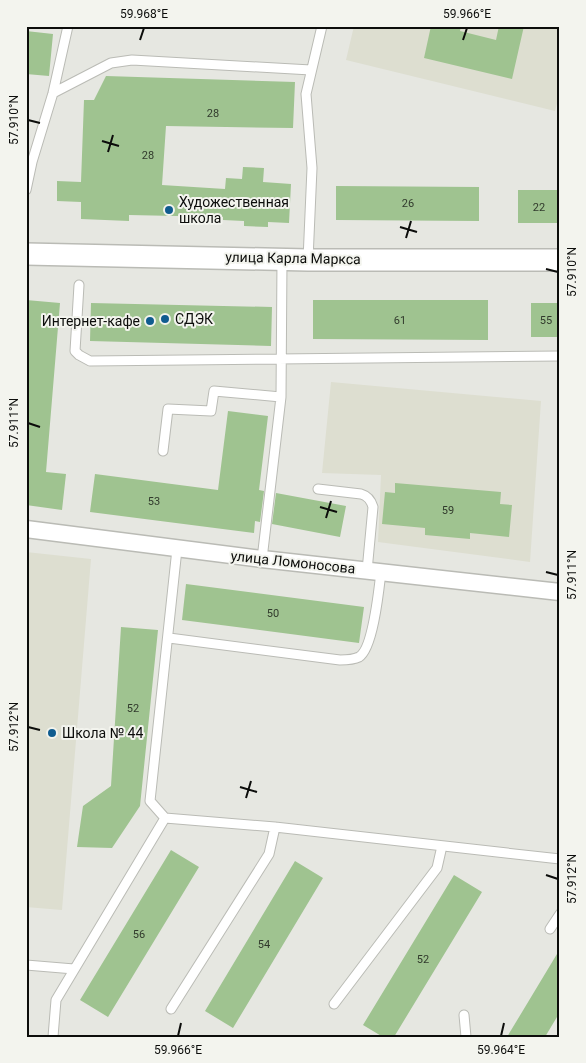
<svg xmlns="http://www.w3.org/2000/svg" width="586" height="1063" viewBox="0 0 586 1063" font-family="Roboto,sans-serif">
<rect width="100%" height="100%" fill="#e6e7e1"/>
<path fill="#ddded0" d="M354,26H560V92L555,111L346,60Z
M331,382L541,401L530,562L378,542L381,475L322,473Z
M26,552L91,559L62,910L26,907Z"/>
<path fill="#9fc390" d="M431,26H461L460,31L496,40L499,26H524L512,79L424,58Z
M26,31L53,34L49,76L26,74Z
M106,76L295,82L293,128L166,126L162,185L225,189L226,178L242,179L243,167L264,168L263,182L291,184L289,223L268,222V227L244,226V221L223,220V217L129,215V221L81,219V202L57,201V181L81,182L84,100H94Z
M336,186L479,187V221L336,220Z
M518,190H560V223H518Z
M26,300L60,303L46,472L66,474L62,510L26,505Z
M313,300H488V340L313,339Z
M91,303L272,307L271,346L90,341Z
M531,303H560V337H531Z
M228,411L268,416L259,490L264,491L260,522L255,521L254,533L90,512L95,474L218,490Z
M395,483L501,492L500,504L512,505L509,537L470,533V539L425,535V528L382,524L385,492L395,493Z
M276,493L346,506L340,537L272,524Z
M186,584L364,607L359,643L182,620Z
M121,627L158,630L140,806L112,848L77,847L83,806L111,786Z
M171,850L199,867L108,1017L80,1000Z
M295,861L323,878L233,1028L205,1011Z
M454,875L482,892L394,1037H383L363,1025Z
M560,949V1012L545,1037H507Z"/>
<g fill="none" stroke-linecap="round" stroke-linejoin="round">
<g stroke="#babbb5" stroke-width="11">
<path id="service" d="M53,93L111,63L132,60L311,70
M26,190L32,162L53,93L68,26
M308,260L312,168L306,94L322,26
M79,285L75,351L79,355L90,361L560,356
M163,451L168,409L211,411L214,391L281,397
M318,489L361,494C368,496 371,500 373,507L367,571
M177,549L150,801L165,818L275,827L560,859
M262,559L281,397L282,260
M169,638L340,660C346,660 353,660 359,657C373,649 379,589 381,572
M550,929L560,914
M26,965L74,969
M334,1004L437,868L442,846
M171,1009L269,854L275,827
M464,1015L466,1037
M53,1037L56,1000L165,818"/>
</g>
<g stroke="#babbb5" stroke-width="19">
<path id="minor" d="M26,529L262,559L560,592"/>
</g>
<g stroke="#babbb5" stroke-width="24">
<path id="tertiary" d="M26,254L308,260H560"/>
</g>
<use href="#service" stroke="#fff" stroke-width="9"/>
<use href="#minor" stroke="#fff" stroke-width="16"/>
<use href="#tertiary" stroke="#fff" stroke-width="21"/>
</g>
<path fill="none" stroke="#0c0d0b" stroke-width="2" d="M140,40L144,28M463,40L467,28M28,120L40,123M102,141L119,146M108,152L113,135M400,227L417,232M406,238L411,221M546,269L558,272M28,423L40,427M320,507L337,512M326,518L331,501M546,572L558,575M28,727L40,730M240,787L257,792M246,798L251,781M546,875L558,879M178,1036L181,1023M501,1036L504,1023"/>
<g fill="#105c8f" stroke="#f3f4ee" stroke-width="2">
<circle cx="169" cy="210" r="5"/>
<circle cx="165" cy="319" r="5"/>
<circle cx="150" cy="321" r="5"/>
<circle cx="52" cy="733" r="5"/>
</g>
<g text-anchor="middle" stroke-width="4" stroke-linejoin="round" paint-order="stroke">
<g font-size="11" fill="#313a2c">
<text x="213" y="117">28</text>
<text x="148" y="159">28</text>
<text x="408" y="207">26</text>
<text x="539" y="211">22</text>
<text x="400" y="324">61</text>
<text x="546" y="324">55</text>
<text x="154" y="505">53</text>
<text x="448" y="514">59</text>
<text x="273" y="617">50</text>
<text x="133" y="712">52</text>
<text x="139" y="938">56</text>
<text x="264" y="948">54</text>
<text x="423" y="963">52</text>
</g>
<g font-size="14" fill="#0c0d0b" stroke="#f3f4ee" text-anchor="start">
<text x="179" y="207">Художественная<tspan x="179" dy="16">школа</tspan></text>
<text x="175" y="324">СДЭК</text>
<text x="140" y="326" text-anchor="end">Интернет-кафе</text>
<text x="62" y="738">Школа № 44</text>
</g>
<g font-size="14" fill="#0c0d0b" stroke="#f3f4ee">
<text transform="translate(293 258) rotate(1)" y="5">улица Карла Маркса</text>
<text transform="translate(293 562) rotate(6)" y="5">улица Ломоносова</text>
</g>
</g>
<rect width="586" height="1063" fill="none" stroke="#f3f4ee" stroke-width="55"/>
<rect x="28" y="28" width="530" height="1008" fill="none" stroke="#0c0d0b" stroke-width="2"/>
<g font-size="12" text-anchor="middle" fill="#0c0d0b">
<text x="144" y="18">59.968°E</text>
<text x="467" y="18">59.966°E</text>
<text transform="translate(14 120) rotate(-90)" y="4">57.910°N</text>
<text transform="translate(572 272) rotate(-90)" y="4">57.910°N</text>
<text transform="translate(14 423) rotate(-90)" y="4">57.911°N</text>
<text transform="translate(572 575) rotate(-90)" y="4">57.911°N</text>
<text transform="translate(14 727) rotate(-90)" y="4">57.912°N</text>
<text transform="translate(572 879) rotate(-90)" y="4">57.912°N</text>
<text x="178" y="1054">59.966°E</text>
<text x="501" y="1054">59.964°E</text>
</g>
</svg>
